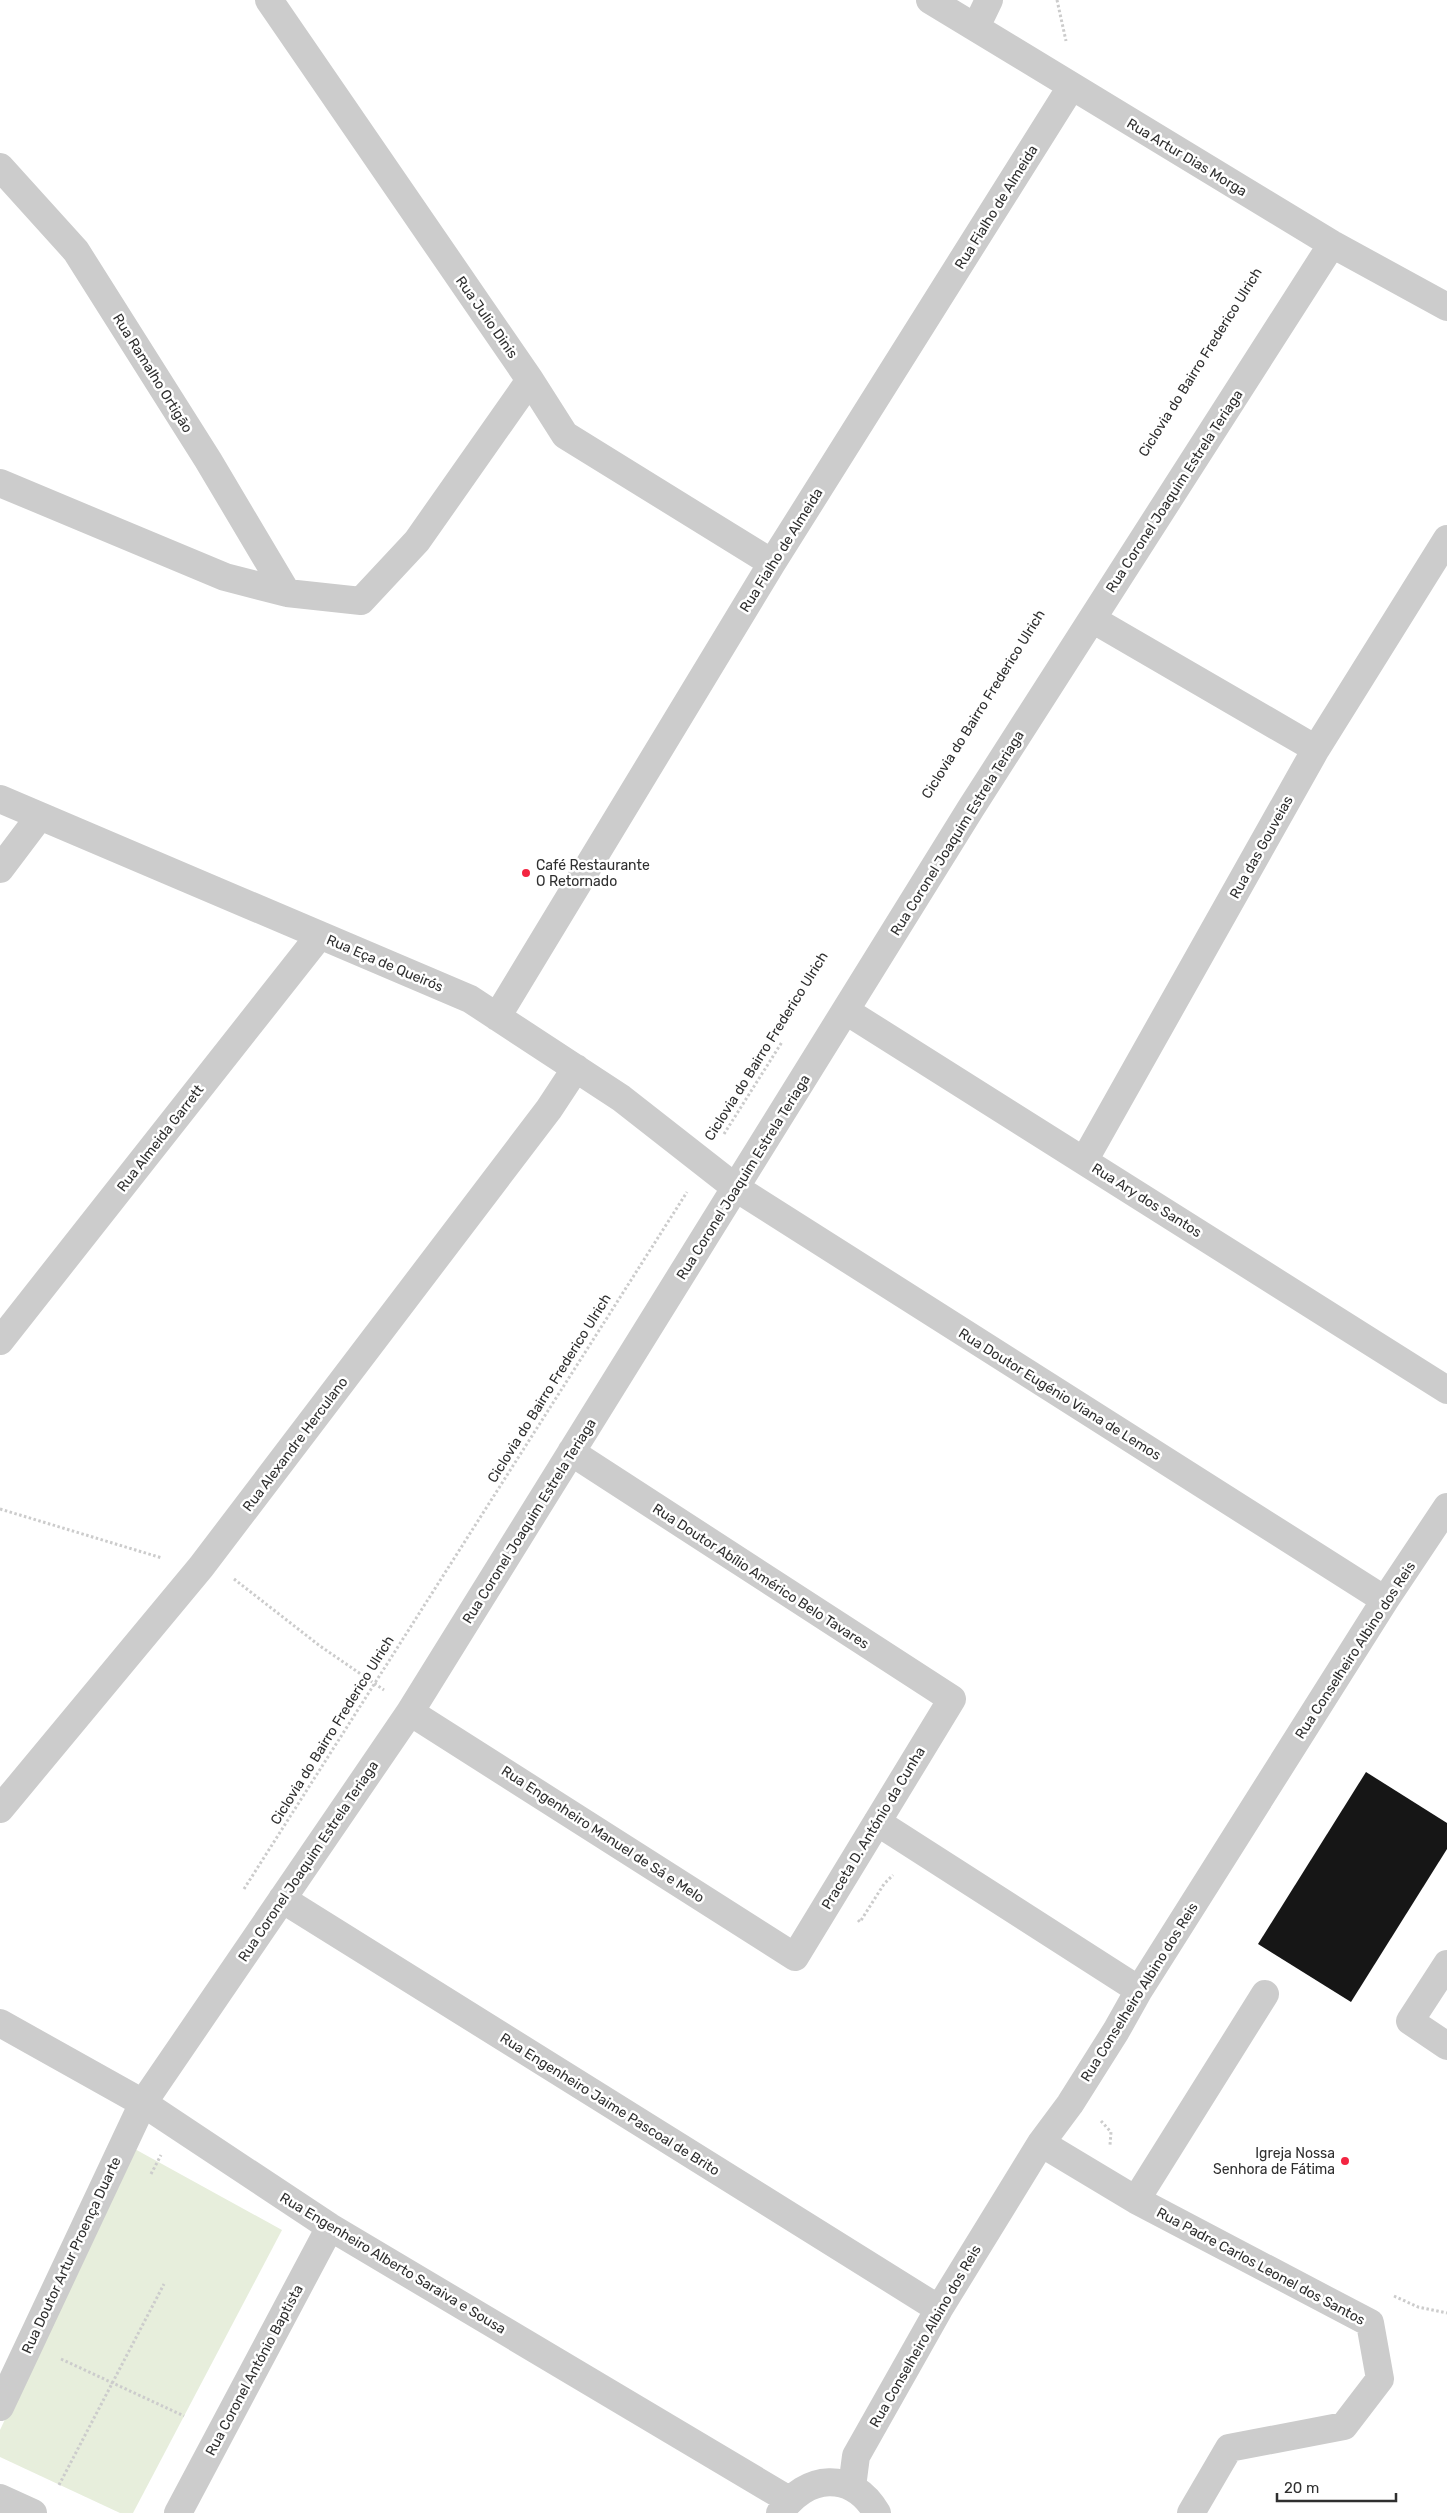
<svg xmlns="http://www.w3.org/2000/svg" width="1447" height="2513" viewBox="0 0 1447 2513" font-family="Rubik,sans-serif">
<rect width="100%" height="100%" fill="#fff"/>
<path fill="#e7eedc" d="M133,2148L282,2230L133,2513H120L0,2457V2430Z"/>
<path fill="#161616" d="M1366,1772L1447,1823V1849L1351,2002L1258,1944Z"/>
<g fill="none" stroke-linecap="round" stroke-linejoin="round">
<path stroke="#ccc" stroke-width="3" stroke-dasharray="2.5 2.5" stroke-linecap="butt" d="M1057,0L1066,41
M724,1134L782,1042
M0,1509L162,1558
M234,1579L320,1646L384,1690
M244,1889L687,1192
M858,1920L860,1922L884,1884L893,1875
M1101,2121L1111,2132L1110,2145
M151,2174L161,2155
M1394,2296L1418,2307L1447,2313
M61,2359L184,2416
M59,2485L164,2284"/>
<path stroke="#ccc" stroke-width="28" d="M269,0L530,380L565,435L772,563
M930,0L1332,244L1447,307
M976,27L989,0
M0,167L76,251L208,460L287,593L225,577L0,483
M287,593L361,601L417,541L530,380
M1092,619L1316,749
M0,799L470,999L621,1098L736,1188L1385,1600
M0,869L40,816
M846,1011L1447,1390
M497,1017L772,563L1071,87
M1084,1161L1316,749L1447,539
M0,1341L320,935
M410,1712L795,1957L952,1699L571,1452
M0,1809L201,1567L549,1109L576,1068
M877,1822L1139,1990
M282,1899L939,2309
M1447,1964L1410,2021L1447,2046
M0,2023L143,2103L330,2227L789,2500
M1041,2143L1136,2200L1370,2323L1380,2379L1344,2426L1229,2448L1191,2513
M1136,2200L1265,1994
M0,2407L143,2103L410,1712L971,808L1332,244
M852,2487L856,2456L939,2309L1041,2143L1070,2104L1116,2031L1139,1990L1385,1600L1447,1507
M0,2498L33,2513
M178,2513L330,2227
M780,2513C806,2474 852,2470 877,2513"/>
</g>
<g fill="#f32541" stroke="#fff" stroke-width="2">
<circle cx="526" cy="873" r="5"/>
<circle cx="1345" cy="2161" r="5"/>
</g>
<g text-anchor="middle" stroke-width="5" stroke-linejoin="round" paint-order="stroke">
<g font-size="14" fill="#2f2f2f" stroke="#fff">
<text transform="translate(1187 157) rotate(31)" y="5">Rua Artur Dias Morga</text>
<text transform="translate(996 207) rotate(-58)" y="5">Rua Fialho de Almeida</text>
<text transform="translate(487 317) rotate(55)" y="5">Rua Julio Dinis</text>
<text transform="translate(1200 362) rotate(-58)" y="5">Ciclovia do Bairro Frederico Ulrich</text>
<text transform="translate(153 373) rotate(58)" y="5">Rua Ramalho Ortigão</text>
<text transform="translate(1174 491) rotate(-57)" y="5">Rua Coronel Joaquim Estrela Teriaga</text>
<text transform="translate(781 550) rotate(-58)" y="5">Rua Fialho de Almeida</text>
<text transform="translate(983 704) rotate(-58)" y="5">Ciclovia do Bairro Frederico Ulrich</text>
<text transform="translate(957 833) rotate(-58)" y="5">Rua Coronel Joaquim Estrela Teriaga</text>
<text transform="translate(1261 847) rotate(-61)" y="5">Rua das Gouveias</text>
<text transform="translate(385 963) rotate(23)" y="5">Rua Eça de Queirós</text>
<text transform="translate(766 1046) rotate(-58)" y="5">Ciclovia do Bairro Frederico Ulrich</text>
<text transform="translate(160 1138) rotate(-52)" y="5">Rua Almeida Garrett</text>
<text transform="translate(743 1177) rotate(-58)" y="5">Rua Coronel Joaquim Estrela Teriaga</text>
<text transform="translate(1147 1200) rotate(32)" y="5">Rua Ary dos Santos</text>
<text transform="translate(549 1388) rotate(-58)" y="5">Ciclovia do Bairro Frederico Ulrich</text>
<text transform="translate(1060 1394) rotate(32)" y="5">Rua Doutor Eugénio Viana de Lemos</text>
<text transform="translate(295 1444) rotate(-53)" y="5">Rua Alexandre Herculano</text>
<text transform="translate(529 1521) rotate(-58)" y="5">Rua Coronel Joaquim Estrela Teriaga</text>
<text transform="translate(761 1576) rotate(33)" y="5">Rua Doutor Abílio Américo Belo Tavares</text>
<text transform="translate(1355 1650) rotate(-57)" y="5">Rua Conselheiro Albino dos Reis</text>
<text transform="translate(332 1730) rotate(-58)" y="5">Ciclovia do Bairro Frederico Ulrich</text>
<text transform="translate(873 1828) rotate(-59)" y="5">Praceta D. António da Cunha</text>
<text transform="translate(603 1834) rotate(33)" y="5">Rua Engenheiro Manuel de Sá e Melo</text>
<text transform="translate(308 1861) rotate(-56)" y="5">Rua Coronel Joaquim Estrela Teriaga</text>
<text transform="translate(1139 1992) rotate(-58)" y="5">Rua Conselheiro Albino dos Reis</text>
<text transform="translate(610 2104) rotate(32)" y="5">Rua Engenheiro Jaime Pascoal de Brito</text>
<text transform="translate(71 2255) rotate(-65)" y="5">Rua Doutor Artur Proença Duarte</text>
<text transform="translate(393 2263) rotate(31)" y="5">Rua Engenheiro Alberto Saraiva e Sousa</text>
<text transform="translate(1261 2266) rotate(28)" y="5">Rua Padre Carlos Leonel dos Santos</text>
<text transform="translate(925 2336) rotate(-60)" y="5">Rua Conselheiro Albino dos Reis</text>
<text transform="translate(254 2370) rotate(-62)" y="5">Rua Coronel António Baptista</text>
</g>
<g font-size="14" fill="#2f2f2f" stroke="#fff" text-anchor="start">
<text x="536" y="870">Café Restaurante<tspan x="536" dy="16">O Retornado</tspan></text>
<text x="1335" y="2158" text-anchor="end">Igreja Nossa<tspan x="1335" dy="16">Senhora de Fátima</tspan></text>
</g>
</g>
<path d="M1277 2493v8h119v-8" fill="none" stroke="#2f2f2f" stroke-width="2.5"/>
<text x="1284" y="2493" font-size="15" fill="#2f2f2f" stroke="#ffffff" stroke-width="4" paint-order="stroke">20 m</text>
</svg>
